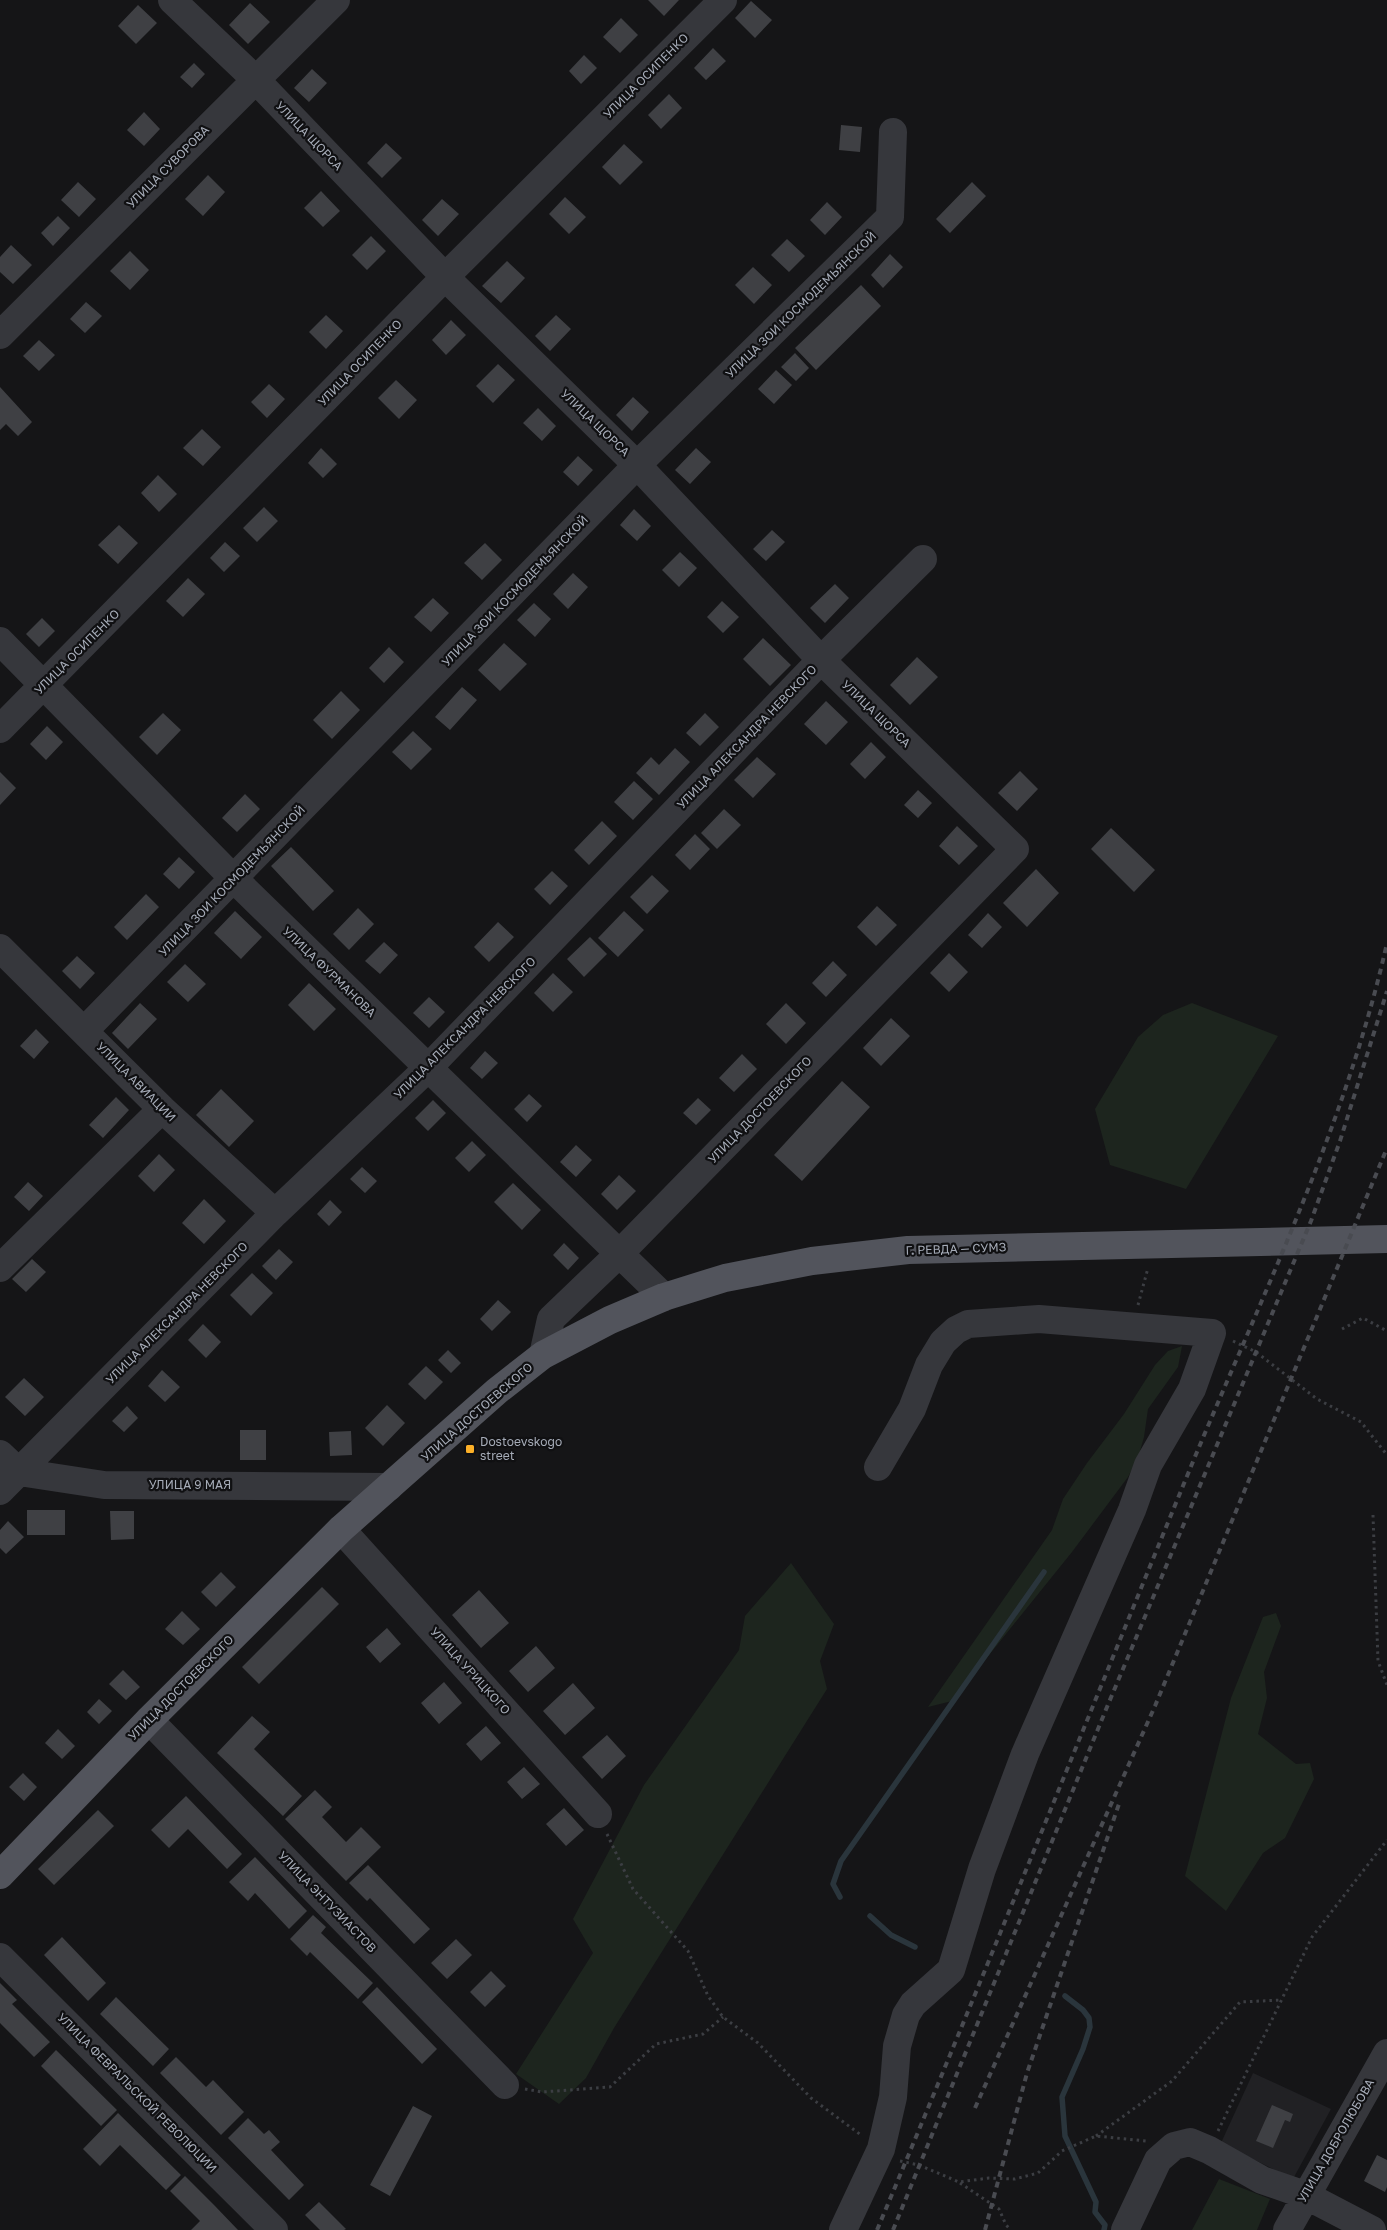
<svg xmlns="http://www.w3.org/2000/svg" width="1387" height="2230" viewBox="0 0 1387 2230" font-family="'Golos Text',sans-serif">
<rect width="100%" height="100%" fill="#151517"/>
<path fill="#212124" d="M1253,2073L1331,2109L1293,2179L1221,2143Z"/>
<path fill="#1d251e" d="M1192,1003L1278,1036L1186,1189L1110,1165L1095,1109L1138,1037L1163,1015Z
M1182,1346L1178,1367L1148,1409L1144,1437L1138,1458L1128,1477L1072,1552L952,1701L928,1707L1052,1530L1063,1499L1087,1463L1124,1414L1155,1365L1168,1351Z
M791,1563L834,1624L820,1661L827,1689L614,2028L586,2078L559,2104L516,2074L593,1953L573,1919L644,1785L739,1650L745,1616Z
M1276,1613L1281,1626L1264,1672L1267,1698L1258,1734L1296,1764L1310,1763L1314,1779L1285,1838L1263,1853L1226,1911L1185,1876L1231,1698L1263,1617Z
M1219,2179L1270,2199L1257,2230H1192Z"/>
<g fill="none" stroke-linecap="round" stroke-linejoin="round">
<path stroke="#2a353c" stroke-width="5.5" d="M840,1897L833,1884L841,1861L1044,1572
M870,1916L891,1935L915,1947
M1065,1996L1083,2010L1089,2018L1090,2027L1083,2049L1062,2097L1065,2136L1096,2202L1095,2212L1105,2225L1104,2230"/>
</g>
<path fill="#3f4044" d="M648,0H679L664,16Z
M751,1L772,20L755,38L735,18Z
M250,3L270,22L248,44L229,25Z
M138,5L157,23L136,44L118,26Z
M621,18L638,35L620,53L603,37Z
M713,48L726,61L706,80L694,68Z
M584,55L597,68L581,84L569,71Z
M194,63L205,74L192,88L180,77Z
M312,69L327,83L309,102L294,88Z
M669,94L682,108L661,129L648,115Z
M144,112L160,129L144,146L127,130Z
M841,125L862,127L860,152L839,150Z
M386,143L402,158L382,178L367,163Z
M624,144L643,162L620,185L602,167Z
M208,175L225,192L203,216L185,199Z
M78,182L96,199L79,217L61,200Z
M972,182L986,196L950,233L936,219Z
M321,191L340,211L323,227L304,208Z
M565,197L586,217L569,234L549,214Z
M442,199L459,214L438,236L422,220Z
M827,202L842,217L825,235L810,220Z
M58,216L70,228L53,246L41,233Z
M371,236L386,251L367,270L352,255Z
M787,239L805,256L789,272L771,255Z
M11,245L32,265L13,284L0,272V257Z
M130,251L149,270L130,290L110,271Z
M890,254L903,267L883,288L871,275Z
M507,261L525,278L501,303L482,286Z
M753,267L772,285L754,304L735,285Z
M861,285L881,306L816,370L795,348Z
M86,302L102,316L85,333L70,319Z
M326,315L343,331L326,349L309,332Z
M556,315L571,329L550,351L535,336Z
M451,320L466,335L446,355L432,340Z
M39,340L55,355L39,371L23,356Z
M795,353L809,368L796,381L781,367Z
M498,364L515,380L493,403L476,386Z
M776,370L792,385L774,404L758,389Z
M396,380L417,400L399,419L378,398Z
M269,384L285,399L267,418L251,402Z
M0,387L32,422L18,436L6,424L0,430Z
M633,397L649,412L632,431L616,415Z
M538,408L556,426L542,441L523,423Z
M202,429L221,447L203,466L183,448Z
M321,448L337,464L323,478L308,463Z
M696,448L711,462L690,484L675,470Z
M578,456L593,470L578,486L563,472Z
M158,475L177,494L159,512L141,493Z
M264,507L278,521L257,542L243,528Z
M634,509L651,526L637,541L620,525Z
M119,525L138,543L118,564L98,545Z
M772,530L785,542L766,561L753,549Z
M225,542L240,556L224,572L210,558Z
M485,543L502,560L482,580L464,563Z
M680,552L697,568L679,587L662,570Z
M573,573L588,587L568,609L553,594Z
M188,578L205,594L183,617L166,601Z
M835,584L849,598L825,623L810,608Z
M433,598L449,613L431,632L414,617Z
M722,601L739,617L723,633L707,617Z
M534,603L551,619L535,637L517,620Z
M42,618L55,631L39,647L26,634Z
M763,638L791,665L770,686L743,659Z
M504,643L527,664L500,691L478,670Z
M389,647L404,662L384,683L369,668Z
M917,657L938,677L910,705L890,685Z
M462,687L477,700L450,730L435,717Z
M341,691L360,710L332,739L313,720Z
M826,701L848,722L826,745L804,724Z
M163,713L181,730L157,755L139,737Z
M705,713L719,727L700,746L686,733Z
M47,726L63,742L46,760L30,744Z
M413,731L432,749L411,770L392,752Z
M871,742L886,757L865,779L850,764Z
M675,748L690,762L659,795L636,773L651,757L659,765Z
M757,757L776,774L753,798L734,780Z
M1020,771L1038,789L1017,811L998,793Z
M0,772L16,788L0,805Z
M634,781L653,799L633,820L614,802Z
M918,790L932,803L918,818L904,805Z
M245,794L260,809L237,832L222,818Z
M724,809L741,825L717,849L701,833Z
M602,821L617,836L589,865L574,850Z
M957,826L978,846L959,865L939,846Z
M1111,828L1155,870L1134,892L1091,849Z
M695,834L710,849L690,870L675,855Z
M291,847L334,891L313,911L271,866Z
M179,857L195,872L179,889L163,874Z
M1036,869L1059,893L1027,927L1003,903Z
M552,871L568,886L550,905L534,889Z
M652,875L669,891L647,914L630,897Z
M146,894L159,907L127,940L114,927Z
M877,906L897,925L876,946L857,927Z
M358,908L374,924L349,950L333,934Z
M235,911L262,937L241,959L214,933Z
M624,911L644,930L618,957L598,938Z
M988,913L1002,927L982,948L968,935Z
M498,922L514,937L489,962L474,947Z
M590,937L607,954L584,977L567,959Z
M384,942L398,955L380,974L365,961Z
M949,953L968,972L949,992L930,973Z
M77,956L95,973L80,989L62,971Z
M833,961L847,975L826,997L812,983Z
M185,964L206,984L188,1002L167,982Z
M553,973L573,992L553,1012L534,993Z
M309,983L336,1009L314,1031L288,1005Z
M429,997L445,1012L429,1028L413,1013Z
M140,1003L157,1019L128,1049L112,1033Z
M786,1003L806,1023L786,1044L766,1024Z
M891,1018L910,1036L881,1066L863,1048Z
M36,1029L49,1042L34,1059L20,1046Z
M485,1051L498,1063L482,1079L470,1068Z
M742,1054L757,1069L734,1092L719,1078Z
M842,1081L870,1107L802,1181L774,1155Z
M221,1089L254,1121L229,1147L196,1115Z
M529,1094L542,1106L527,1122L514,1109Z
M116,1097L129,1110L103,1138L89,1125Z
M698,1098L711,1110L696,1125L683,1113Z
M433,1100L446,1113L428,1131L415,1118Z
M472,1141L486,1155L469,1172L455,1158Z
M576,1145L592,1160L576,1177L560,1162Z
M159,1154L175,1170L154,1192L138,1176Z
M362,1167L377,1181L365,1193L350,1179Z
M619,1175L636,1191L617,1210L601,1194Z
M28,1182L43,1196L29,1211L14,1197Z
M513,1183L541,1210L522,1230L494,1202Z
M204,1199L226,1221L204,1244L182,1223Z
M330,1200L342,1212L329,1226L317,1214Z
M564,1243L579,1258L568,1270L553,1255Z
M279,1249L293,1262L276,1280L262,1266Z
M32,1259L46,1272L26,1292L12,1279Z
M252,1273L273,1293L251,1316L230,1295Z
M498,1300L511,1312L492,1331L480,1319Z
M203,1324L221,1342L206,1358L188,1340Z
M448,1350L461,1363L451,1373L438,1360Z
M426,1366L443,1382L425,1400L408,1384Z
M162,1370L180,1387L165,1402L148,1386Z
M24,1378L44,1397L25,1416L5,1397Z
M387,1405L405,1423L383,1446L365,1428Z
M127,1406L138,1418L124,1432L112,1421Z
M240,1430H266V1460H240Z
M351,1431L352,1455L330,1456L329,1432Z
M27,1510H65V1535H27Z
M110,1511H134V1539L111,1540Z
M8,1521L24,1537L6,1554L0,1548V1530Z
M221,1572L236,1587L216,1607L201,1592Z
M322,1587L339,1604L259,1684L242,1667Z
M479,1590L509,1623L481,1648L452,1615Z
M182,1611L200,1629L183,1645L165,1629Z
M387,1628L401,1644L380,1663L366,1647Z
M536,1646L555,1668L528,1692L509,1671Z
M123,1670L140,1687L126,1700L109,1684Z
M444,1682L462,1703L439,1724L421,1703Z
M573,1683L595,1708L565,1735L543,1711Z
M99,1699L112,1711L99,1724L87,1712Z
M252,1716L270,1732L254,1749L302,1796L283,1816L217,1753Z
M486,1726L501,1743L481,1761L466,1744Z
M58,1729L75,1746L62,1759L45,1743Z
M607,1735L626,1756L602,1779L582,1757Z
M524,1767L540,1784L522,1799L507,1782Z
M23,1773L37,1787L24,1801L9,1787Z
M315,1790L332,1807L322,1817L346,1842L361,1827L381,1847L346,1881L285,1819Z
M186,1796L242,1854L227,1869L188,1829L169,1848L151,1830Z
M564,1808L584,1830L566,1846L546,1824Z
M98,1810L114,1826L54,1885L38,1869Z
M255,1857L307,1911L289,1929L255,1893L248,1901L229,1882Z
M368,1865L430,1929L414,1944L370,1898L367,1901L349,1883Z
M313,1915L326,1927L321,1933L373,1983L358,1999L310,1952L307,1956L290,1939Z
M62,1937L106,1983L88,2001L44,1955Z
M456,1939L472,1955L447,1979L431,1963Z
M491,1971L506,1986L485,2007L470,1992Z
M0,1983L17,2000L12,2004L50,2042L34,2057L0,2023Z
M377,1987L437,2049L422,2064L362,2002Z
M116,1997L169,2049L153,2066L100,2014Z
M56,2050L117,2110L101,2126L41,2066Z
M176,2057L206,2087L213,2080L244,2112L221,2135L160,2073Z
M1272,2105L1293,2114L1290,2122L1285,2120L1273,2148L1256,2141Z
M413,2106L432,2116L390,2196L370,2185Z
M118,2113L181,2175L166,2190L120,2145L100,2166L83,2149Z
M248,2118L264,2134L269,2130L280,2142L271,2150L304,2185L289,2200L228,2138Z
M1377,2155L1387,2160V2187L1385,2192L1364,2181Z
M185,2176L215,2206L238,2230H191L200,2221L170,2191Z
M319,2202L346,2229L344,2230H320L305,2215Z"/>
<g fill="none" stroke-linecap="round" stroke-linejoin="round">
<path stroke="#3c3e43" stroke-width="3" stroke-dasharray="2.5 4" stroke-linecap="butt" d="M1138,1305L1148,1268
M1342,1329L1363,1318L1387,1331
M1233,1341L1256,1352L1317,1399L1361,1422L1387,1455
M1373,1515L1378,1661L1387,1685
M607,1834L633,1889L688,1951L708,1996L723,2017L758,2043L811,2098L861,2135
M525,2089L542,2092L610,2087L656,2044L703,2034L723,2017
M1218,2131L1312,1937L1387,1840
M1096,2136L1172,2081L1240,2002L1281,2000
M900,2161L919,2165L959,2182L989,2178L1015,2179L1038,2173L1062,2151L1096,2136L1146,2141
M960,2183L999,2209L1006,2225L1011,2230"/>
<path stroke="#36373c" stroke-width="28" d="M172,0L255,79L445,277L637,465L821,660L1015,849L620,1253L551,1319L543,1355
M0,335L336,0
M0,641L234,879L664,1297
M0,729L445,277L723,0
M0,948L162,1109L275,1213
M84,1031L637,465L890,217L893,132
M0,1268L162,1109
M0,1454L19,1472L104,1485L389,1487
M0,1491L275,1213L428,1068L821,660L923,559
M341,1529L598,1814
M149,1720L505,2085
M0,1957L274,2230
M843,2230L881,2149L893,2097L897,2046L906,2015L913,2004L951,1970L982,1869L1025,1754L1132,1510L1148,1465L1192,1389L1212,1333L1039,1319L968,1324L956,1330L943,1342L929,1365L912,1409L878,1467
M1125,2230L1158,2160L1174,2146L1190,2142L1209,2150L1262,2180L1305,2195L1372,2230
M1287,2230L1387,2053"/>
<path stroke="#52545c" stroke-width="28" d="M0,1875L149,1720L341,1529L497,1391L543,1355L610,1320L664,1297L725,1278L812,1261L908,1250L1387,1239"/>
<path stroke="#494b51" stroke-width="4" stroke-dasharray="6 5" stroke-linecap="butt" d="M975,2108L1155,1706L1387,1148
M877,2230C984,1976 1087,1719 1192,1464C1263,1293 1346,1125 1387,943
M893,2230L1107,1707L1311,1221L1340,1141L1387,991
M985,2230L1027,2073L1120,1801"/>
</g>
<rect fill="#fcb028" stroke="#101012" stroke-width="2" x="465" y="1444" width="10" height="10" rx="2.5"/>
<g text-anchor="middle" stroke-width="4.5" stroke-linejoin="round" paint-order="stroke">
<g font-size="12" fill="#a6acb8" stroke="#101012">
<text transform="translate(646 76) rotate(-45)" y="4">УЛИЦА ОСИПЕНКО</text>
<text transform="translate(309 136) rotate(46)" y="4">УЛИЦА ЩОРСА</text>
<text transform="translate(168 167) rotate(-45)" y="4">УЛИЦА СУВОРОВА</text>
<text transform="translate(801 305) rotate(-44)" y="4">УЛИЦА ЗОИ КОСМОДЕМЬЯНСКОЙ</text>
<text transform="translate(360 363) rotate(-46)" y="4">УЛИЦА ОСИПЕНКО</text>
<text transform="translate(595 423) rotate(44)" y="4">УЛИЦА ЩОРСА</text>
<text transform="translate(515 591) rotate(-46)" y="4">УЛИЦА ЗОИ КОСМОДЕМЬЯНСКОЙ</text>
<text transform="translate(77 652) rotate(-45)" y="4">УЛИЦА ОСИПЕНКО</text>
<text transform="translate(876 714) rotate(44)" y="4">УЛИЦА ЩОРСА</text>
<text transform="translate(747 737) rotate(-46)" y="4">УЛИЦА АЛЕКСАНДРА НЕВСКОГО</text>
<text transform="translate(232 881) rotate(-46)" y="4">УЛИЦА ЗОИ КОСМОДЕМЬЯНСКОЙ</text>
<text transform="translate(329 972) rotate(44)" y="4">УЛИЦА ФУРМАНОВА</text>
<text transform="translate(465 1028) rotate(-45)" y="4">УЛИЦА АЛЕКСАНДРА НЕВСКОГО</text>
<text transform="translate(136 1082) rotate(45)" y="4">УЛИЦА АВИАЦИИ</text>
<text transform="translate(760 1110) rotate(-46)" y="4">УЛИЦА ДОСТОЕВСКОГО</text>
<text transform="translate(956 1249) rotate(-2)" y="4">Г. РЕВДА — СУМЗ</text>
<text transform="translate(177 1313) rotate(-45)" y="4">УЛИЦА АЛЕКСАНДРА НЕВСКОГО</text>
<text transform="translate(477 1412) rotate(-41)" y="4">УЛИЦА ДОСТОЕВСКОГО</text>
<text x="190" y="1489">УЛИЦА 9 МАЯ</text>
<text transform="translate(470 1671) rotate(48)" y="4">УЛИЦА УРИЦКОГО</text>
<text transform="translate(181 1688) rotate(-45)" y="4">УЛИЦА ДОСТОЕВСКОГО</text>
<text transform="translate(327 1902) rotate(46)" y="4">УЛИЦА ЭНТУЗИАСТОВ</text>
<text transform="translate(137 2093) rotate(45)" y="4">УЛИЦА ФЕВРАЛЬСКОЙ РЕВОЛЮЦИИ</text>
<text transform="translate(1336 2141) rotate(-60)" y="4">УЛИЦА ДОБРОЛЮБОВА</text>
</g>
<g font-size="12" fill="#a6acb8" stroke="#101012" text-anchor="start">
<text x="480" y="1446">Dostoevskogo<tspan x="480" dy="14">street</tspan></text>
</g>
</g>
</svg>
